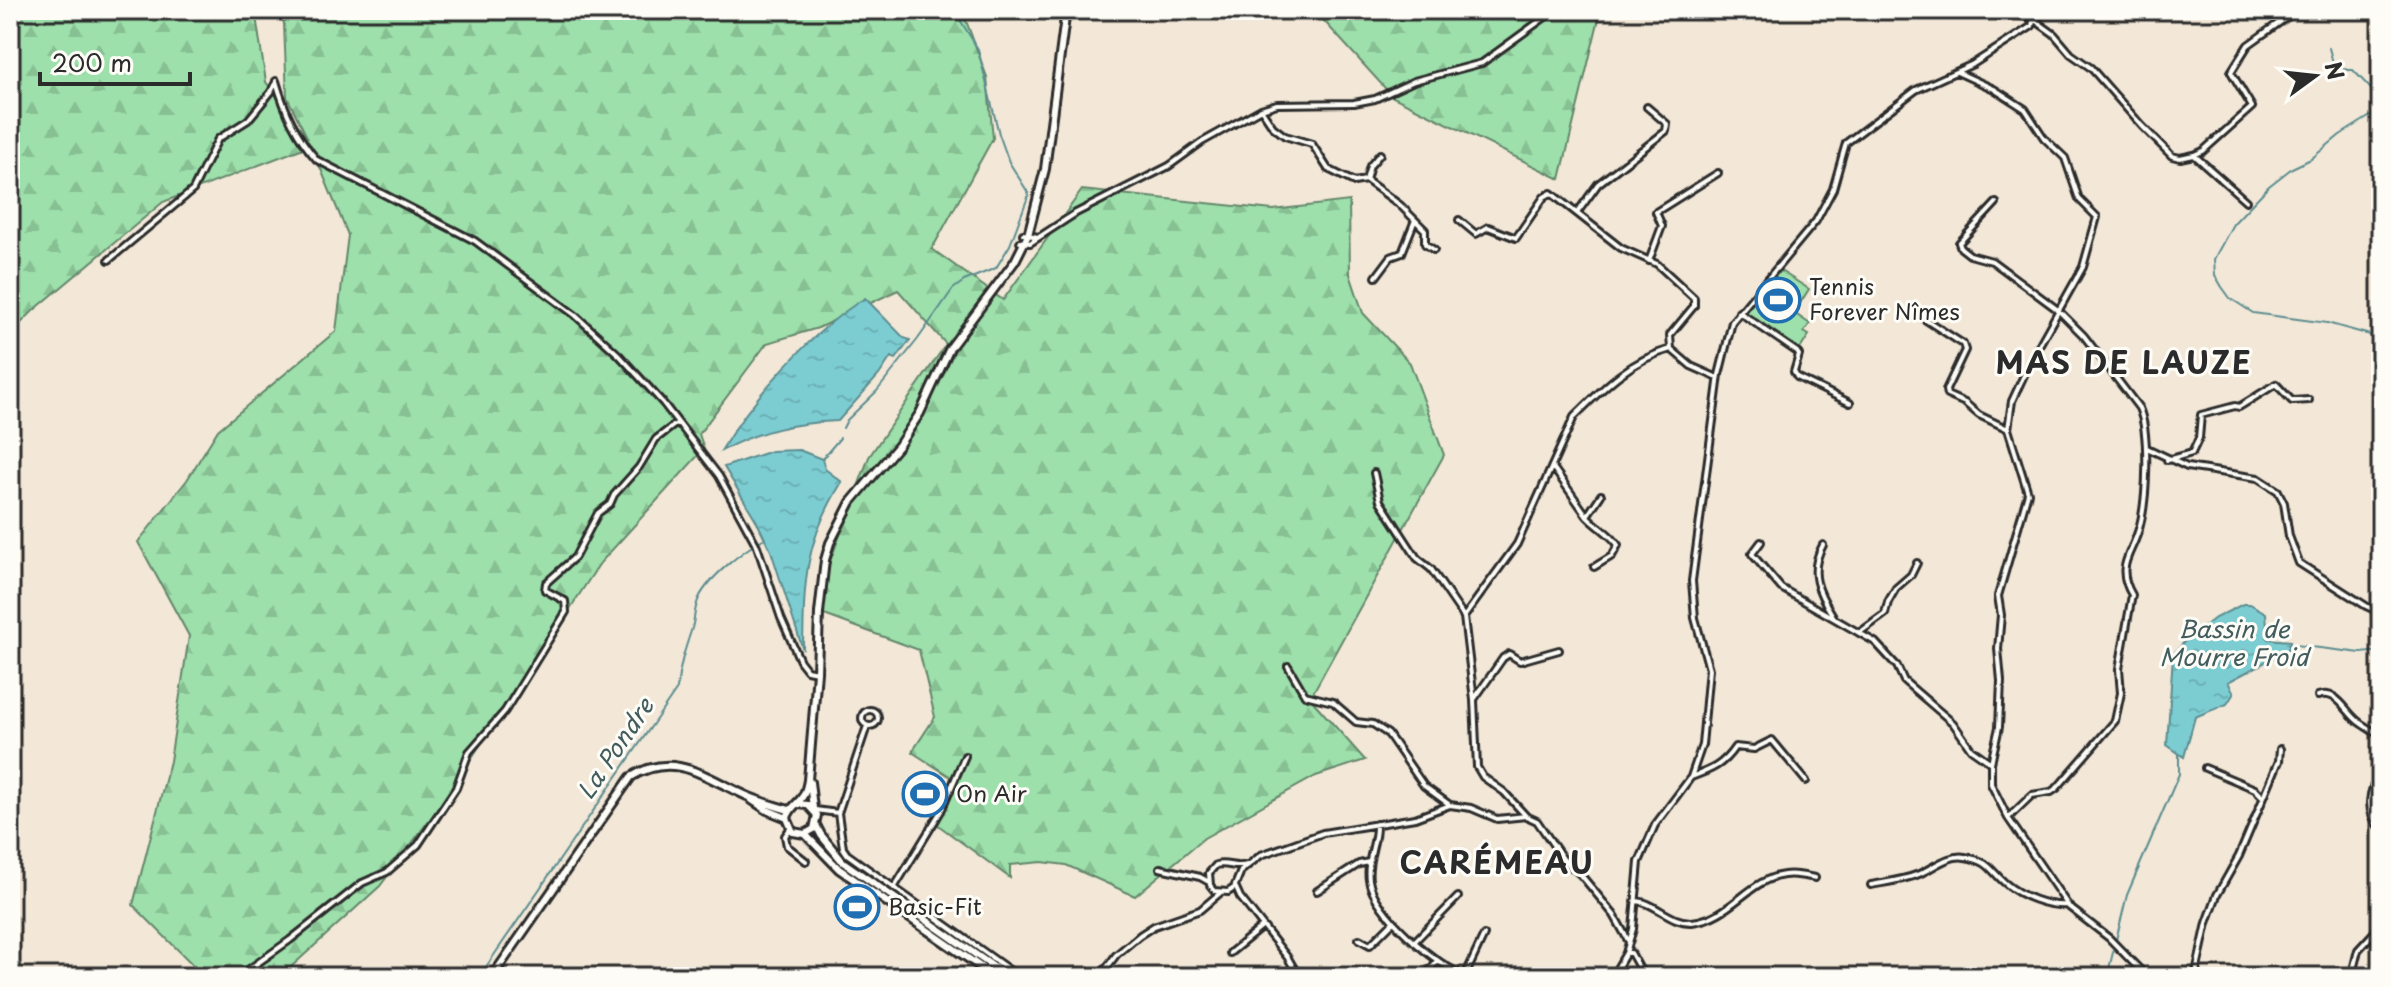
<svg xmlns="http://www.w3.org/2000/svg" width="2391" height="987" viewBox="0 0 2391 987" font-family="'Playpen Sans',sans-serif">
<defs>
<pattern id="forest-firs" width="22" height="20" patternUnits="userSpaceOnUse" patternTransform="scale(2)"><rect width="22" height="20" fill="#9de0ab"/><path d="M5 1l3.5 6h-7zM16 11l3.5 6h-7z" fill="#87c093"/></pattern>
<pattern id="water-ripples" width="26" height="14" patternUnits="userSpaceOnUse" patternTransform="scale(2)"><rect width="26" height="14" fill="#7ccdd2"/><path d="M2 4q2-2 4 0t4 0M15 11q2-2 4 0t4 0" fill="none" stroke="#6bb0b4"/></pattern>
</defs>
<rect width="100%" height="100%" fill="#f3e8d8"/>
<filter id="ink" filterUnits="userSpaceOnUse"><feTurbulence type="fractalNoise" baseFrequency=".0125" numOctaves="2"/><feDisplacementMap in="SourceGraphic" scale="16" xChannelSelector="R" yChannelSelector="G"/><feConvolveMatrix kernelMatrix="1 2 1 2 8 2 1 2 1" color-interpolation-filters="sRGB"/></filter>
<g filter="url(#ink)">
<path fill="url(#forest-firs)" stroke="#64866b" stroke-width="2" d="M10,10H255L266,82L308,139L287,97L284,24L281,10H962L987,77L993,138L932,249L1003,300L1082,190L1273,210L1349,201L1350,274L1363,313L1410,363L1444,455L1310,698L1365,760L1316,776L1204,838L1135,896L1066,865L1042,862L1010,865V878L938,825L957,781L912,752L935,717L919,650L819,613L828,567L869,457L946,344L898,290L818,328L767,343L699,434L704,449L600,563L444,800L380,886L280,977H205L133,905L170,761L189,636L138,542L187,480L218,430L336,331L348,235L311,145L163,202L33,311L10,334Z
M1314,10H1601L1560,179L1393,97Z"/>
<path fill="#9de0ab" stroke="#64866b" stroke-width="2" d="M1779,270L1809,289L1794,313L1810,324L1804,332L1809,335L1800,349L1744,312Z"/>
<path fill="url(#water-ripples)" stroke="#5c8c8f" stroke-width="2" d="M865,298L904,338L910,340L896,359L891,357L879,375L838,421C794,423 760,430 721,451C752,398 813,330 865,298Z
M799,450L822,459L825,469L842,482C804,543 804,581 803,650L771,551L756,520L724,467L771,451Z
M2243,604H2250L2266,613L2268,639L2290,641L2288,650L2228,682L2234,693L2227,704L2195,717L2184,757L2167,745L2173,655L2184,642L2215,618Z"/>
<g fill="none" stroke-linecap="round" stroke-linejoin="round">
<path stroke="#5c8c8f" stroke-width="2" d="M2329,48L2333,63L2347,70H2353L2372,90L2376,110L2372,115L2340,135L2311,159L2292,168L2269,186L2233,224L2214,259L2215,275L2222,287L2230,298L2253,313L2327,323L2381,338
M843,428L847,420L877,391L918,339L953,289L964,281L996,268L1010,245L1029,194L1009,162L999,134L978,49L954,10
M822,459L840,438
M2287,644L2361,653L2381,651
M479,977L677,689C679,667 685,649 692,628C695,618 694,608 699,598C709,577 743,551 763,539
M2107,977L2127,895L2179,774V754"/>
<g stroke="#2b2b2b" stroke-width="10">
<path id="street" d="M1989,10L2028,17
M2035,21L2040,16L2038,10
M2036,21L2054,34L2071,54L2091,68L2142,126L2172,156L2180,158L2194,155L2246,201
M1957,72L1994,89L2025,109L2044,138L2065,158L2079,199L2097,217L2083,267L2032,358L2012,401L2008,429L2028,493L1998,596L2001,615L1998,649L2001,681L1999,727L1991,763V784L2008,818L2069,907L2109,938L2147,977
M276,81C285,112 296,136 317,160L475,241L575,315L619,355L663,403L719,476L757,546L781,618L800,661L807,670L817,672
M1261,109L1273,127L1285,136L1312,144L1328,169L1354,182L1366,180L1400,205L1425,230V244L1434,250
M2194,155L2203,151L2252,107L2231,72L2248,45L2297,10
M1366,180L1370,166L1380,154
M1996,203L1959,243L1961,248L1970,255L1992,261L2058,310L2084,336L2139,408C2150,433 2147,498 2140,525C2133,555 2114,564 2132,595L2119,669L2121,693L2115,721L2057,788L2051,792L2032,795L2008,818
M1577,213L1598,184L1666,131L1667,124L1647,107
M1459,220L1476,234L1488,227L1516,238L1544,197L1551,193L1621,248L1657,264L1694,298V306L1670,335L1671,349
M1023,234L1038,237
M1020,242L1030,243L1076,213L1169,166L1202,142L1261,109L1277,104L1354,103L1375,99L1414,81L1482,63L1555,10
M109,260L193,190L218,139L248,120L271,92L276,82
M1649,261L1662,226L1656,212L1718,173
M1376,277L1391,257L1402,253L1415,220
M1739,312L1797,352L1799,355L1794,372L1797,377L1850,403
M1923,318L1963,344L1965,350L1946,390L1947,395L1965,403L1979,415L2008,429
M2147,448L2187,467L2258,478L2278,491L2284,503L2289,536L2299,563L2366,606L2381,613
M2167,460L2192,453L2199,438L2201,415L2235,406L2239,407L2276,384L2292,401L2309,400
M1552,466L1587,516L1601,495
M1374,473L1380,501L1417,558L1431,569L1464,617
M1587,516C1597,527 1610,533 1618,545L1612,556L1594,567
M1761,542L1752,554L1781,588L1875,642L1897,666L1904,681L1953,723L1971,749L1991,763
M1823,545C1808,572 1818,592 1833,616
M1859,633L1885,614L1888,602L1896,588L1911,575L1917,563
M1288,666L1305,695L1333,702L1356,722L1373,724L1388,734L1424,786L1450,805
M2318,696C2338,689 2345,712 2359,722C2365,727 2374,731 2381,736
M1475,698L1503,658L1509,654L1520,661L1559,650
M862 718a8 8 0 1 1 16 0a8 8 0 1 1-16 0Z
M2205,768L2255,789L2263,797
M2381,771C2368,792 2365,811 2381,830
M1691,777C1711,770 1723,765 1735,747L1754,749L1772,740L1806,781
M815,810L838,813L867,726
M838,813L843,848L847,854L1019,977
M1376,824C1377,843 1366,860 1369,880C1373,912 1438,968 1469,977
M790,829L785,836L787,846L806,861
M1247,865C1236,869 1227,862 1216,865L1209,873L1210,885L1215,891L1228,892L1234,888L1241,871L1261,855L1323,833L1415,818L1450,805L1471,808L1497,819L1526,816
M1160,868L1200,877L1209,882
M1871,885C1887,882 1904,880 1919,874C1933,868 1949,854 1965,857C1990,861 1989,869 2005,883C2020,896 2048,907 2068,905
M894,888L941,811L965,756
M1236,888L1240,897L1288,958L1299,977
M1317,891L1359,864L1369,862
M1635,901C1654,901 1670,923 1692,922C1731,918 1749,879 1784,875C1794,873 1805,876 1815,878
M1359,939L1370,945L1394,921
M1414,942L1458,897
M1629,942L1614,915L1581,875L1563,859L1537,821L1526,816L1504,792L1483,777L1477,767L1474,700L1464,617L1517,544L1574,417C1603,388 1630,360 1671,349L1691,366L1718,378
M1230,953L1262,927
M1626,953H1631L1644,977
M1465,976L1484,935
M238,977L290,940L362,883L387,872L418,845L456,788L469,752L505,711L566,612L565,601L545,590L546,583L575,557L598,513L610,504L614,495L639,467L656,439L677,423
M854,977H864
M1100,977L1116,955L1140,935L1154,926L1200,910L1220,893
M1425,977L1436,962
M1612,977L1626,953L1633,929L1639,862L1655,825L1691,777L1702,745L1709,669L1695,618L1692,581L1719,375L1732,322L1816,221L1833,189L1846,143L1916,90L1973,64L2032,26L2033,21
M2195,977L2207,923L2217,895L2239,856L2279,761L2280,749
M2346,977L2353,970L2358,950L2381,925"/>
</g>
<g stroke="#2b2b2b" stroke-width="12">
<path id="secondary" d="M810,782L813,808
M752,800L767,810L787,818
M798,804L808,805L817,815L814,829L805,834L793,832L787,818C792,801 804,806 808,780L817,672L819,613L825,560L830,543L851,502L899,445L920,413L950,348L1015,261L1028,235L1045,169L1066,10
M816,825L821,835L843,862L1008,977
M805,834L839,869L995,977
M492,977L631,777C675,750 706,778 747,796C761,802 775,806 789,810"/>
</g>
<use href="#street" stroke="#fdfcf7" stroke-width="4"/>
<use href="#secondary" stroke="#fdfcf7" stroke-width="6"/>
</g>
</g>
<defs>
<g id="stadium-ring" transform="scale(2.3)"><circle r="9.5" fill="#fdfcf7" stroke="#1f6fb2" stroke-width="1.5"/><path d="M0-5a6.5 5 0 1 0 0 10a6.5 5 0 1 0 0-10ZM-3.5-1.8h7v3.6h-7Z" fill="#1f6fb2"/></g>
</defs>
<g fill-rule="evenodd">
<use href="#stadium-ring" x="1778" y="300"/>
<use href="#stadium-ring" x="925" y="794"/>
<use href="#stadium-ring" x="857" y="907"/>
</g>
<g text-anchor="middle" stroke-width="6" stroke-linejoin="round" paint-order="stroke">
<g font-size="22" fill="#2b2b2b" stroke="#fdfcf7" text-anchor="start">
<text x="1809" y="295">Tennis<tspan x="1809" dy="25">Forever Nîmes</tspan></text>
<text x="956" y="802">On Air</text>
<text x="888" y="915">Basic-Fit</text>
</g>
<g font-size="24" font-style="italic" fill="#435c5d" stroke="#fdfcf7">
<text x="2234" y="638">Bassin de<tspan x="2234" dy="28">Mourre Froid</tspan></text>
<text transform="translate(616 749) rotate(-56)" y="8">La Pondre</text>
</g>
<g font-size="30" font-weight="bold" letter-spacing="2" fill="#2b2b2b" stroke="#fdfcf7">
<text x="2124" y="374">MAS DE LAUZE</text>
<text x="1497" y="874">CARÉMEAU</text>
</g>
</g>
<rect width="2391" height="987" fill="none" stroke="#fdfcf7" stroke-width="40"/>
<rect x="20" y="20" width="2351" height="947" fill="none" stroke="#2b2b2b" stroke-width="3" filter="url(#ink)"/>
<g transform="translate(2315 76) rotate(75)" stroke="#fdfcf7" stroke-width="6" paint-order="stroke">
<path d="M0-6L14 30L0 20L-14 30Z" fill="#2b2b2b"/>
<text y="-12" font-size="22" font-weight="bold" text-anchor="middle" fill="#2b2b2b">N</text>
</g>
<path d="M40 72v12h150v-12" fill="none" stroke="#2b2b2b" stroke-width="4"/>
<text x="52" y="72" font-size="24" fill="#2b2b2b" stroke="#fdfcf7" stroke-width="6" paint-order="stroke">200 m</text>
</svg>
